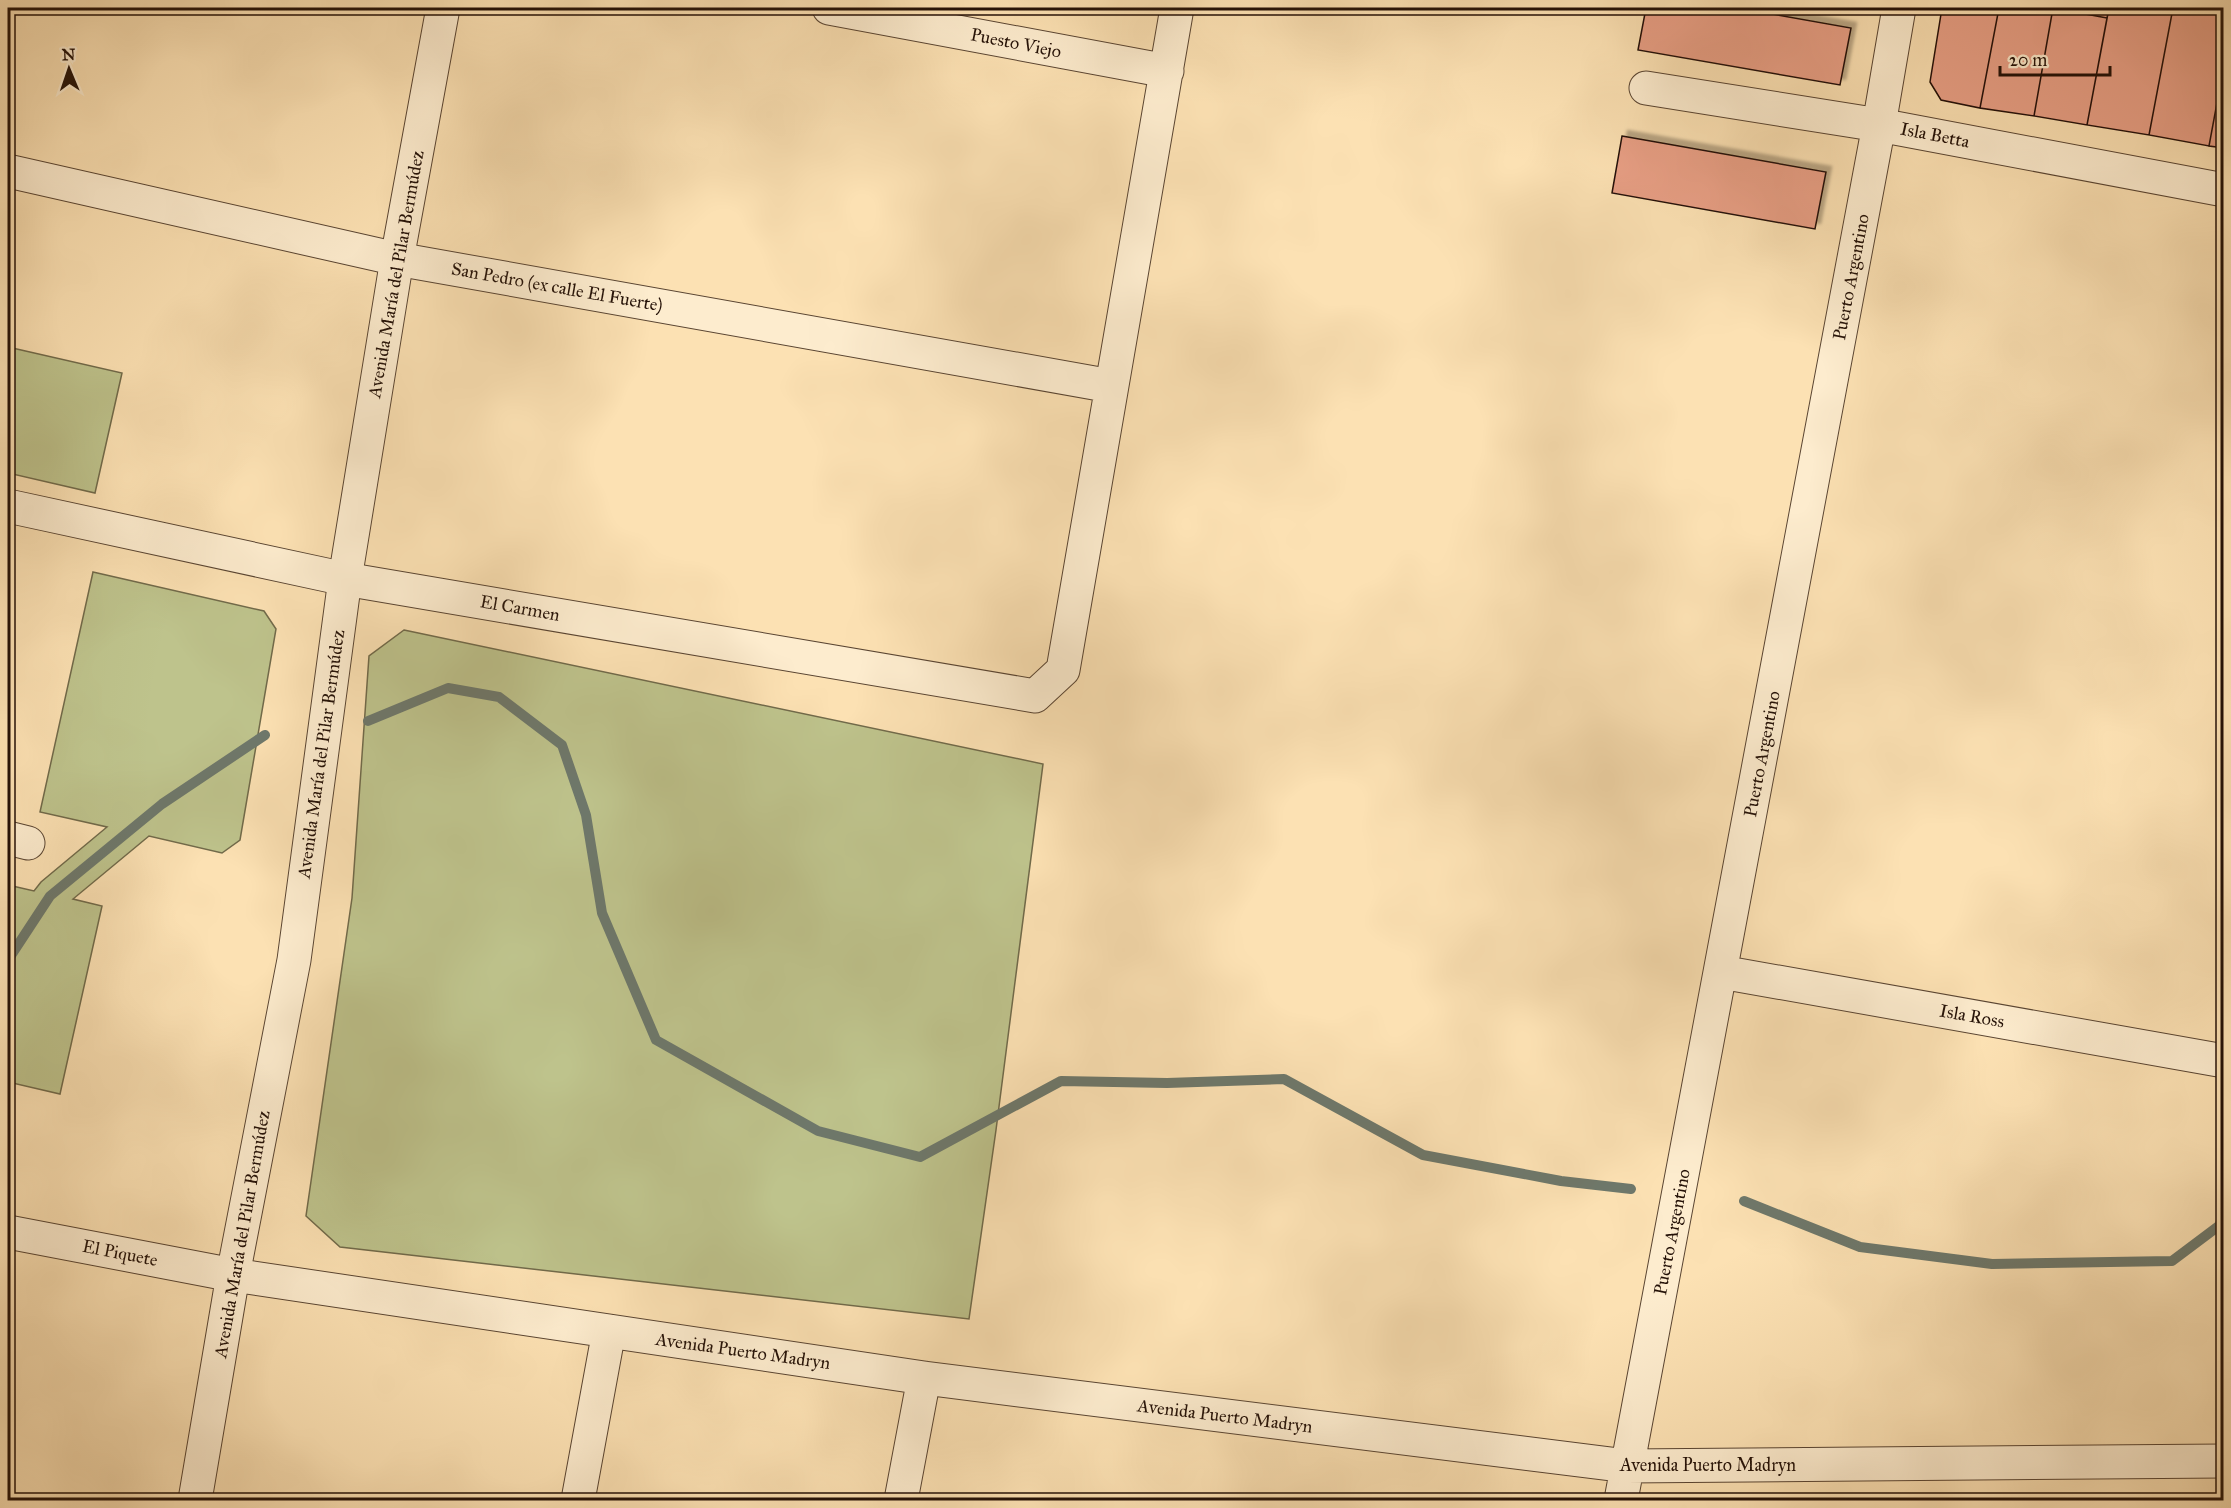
<svg xmlns="http://www.w3.org/2000/svg" width="2231" height="1508" viewBox="0 0 2231 1508" font-family="'IM FELL Great Primer',serif">
<defs>
<filter id="shadow"><feDropShadow dx="5.5" dy="-5.5" stdDeviation="1.5" flood-color="#0004"/></filter>
</defs>
<rect width="100%" height="100%" fill="#fce1b3"/>
<filter id="stains"><feTurbulence type="fractalNoise" baseFrequency=".00333" numOctaves="4"/><feColorMatrix values="0 0 0 0 .2 0 0 0 0 .09 0 0 0 0 .02 0 0 0 .5 -.17"/></filter>
<radialGradient id="worn" r=".72"><stop offset=".6" stop-color="#630" stop-opacity="0"/><stop offset="1" stop-color="#630" stop-opacity=".3"/></radialGradient>
<path fill="#bec38c" stroke="#716a4a" stroke-width="1.5" d="M8,347L122,373L95,493L8,473Z
M93,572L264,611L276,629L240,840L222,853L149,836L73,899L102,906L60,1094L8,1082V885L34,891L41,882L107,827L40,812Z
M404,630L1043,764L996,1130L969,1319L340,1247L306,1216L352,898L369,656Z"/>
<g fill="none" stroke-linecap="round" stroke-linejoin="round">
<path stroke="#6e786b" stroke-width="10" d="M368,721L448,688L499,697L562,745L586,815L602,913L656,1040L818,1131L920,1157L1061,1081L1167,1083L1284,1079L1423,1155L1561,1181L1631,1189
M8,960L50,896L162,804L265,735
M1744,1201L1860,1247L1992,1264L2172,1261L2220,1225L2224,1208"/>
</g>
<path fill="#e89f85" stroke="#241107" stroke-width="1.5" filter="url(#shadow)" d="M1646,8H1738L1851,28L1840,85L1638,50Z
M1942,8H1999L1980,108L1941,100L1930,82Z
M1999,8H2053L2034,116L1980,108Z
M2053,8L2107,18L2087,125L2034,116Z
M2054,8H2109L2107,18Z
M2109,8H2173L2149,135L2087,125Z
M2173,8H2224V65L2209,146L2149,135Z
M2224,65V148L2209,146Z
M1622,136L1826,172L1815,229L1612,193Z"/>
<g fill="none" stroke-linecap="round" stroke-linejoin="round">
<g stroke="#5a4532" stroke-width="35">
<path id="minor" d="M829,8L1167,71
M1646,88L1879,125L2224,190
M8,171L397,259L1111,386
M8,506L345,579L1035,696L1063,670L1177,8
M8,838L28,843
M1721,972L2224,1061
M8,1232L233,1275L924,1378L1627,1466L2224,1461
M195,1500L233,1275
M578,1500L609,1331
M901,1500L924,1378
M1621,1500L1879,125L1899,8"/>
</g>
<g stroke="#5a4532" stroke-width="35">
<path id="tertiary" d="M233,1275L294,960L345,579L397,259L443,8"/>
</g>
<use href="#minor" stroke="#fdecce" stroke-width="33"/>
<use href="#tertiary" stroke="#fdecce" stroke-width="33"/>
</g>
<g text-anchor="middle" stroke-width="6" stroke-linejoin="round" paint-order="stroke">
<g font-size="18" fill="#241107" stroke="#fdecce">
<text transform="translate(1016 43) rotate(11)" y="6">Puesto Viejo</text>
<text transform="translate(1935 135) rotate(11)" y="6">Isla Betta</text>
<text transform="translate(396 274) rotate(-80)" y="6">Avenida María del Pilar Bermúdez</text>
<text transform="translate(1851 277) rotate(-79)" y="6">Puerto Argentino</text>
<text transform="translate(557 287) rotate(10)" y="6">San Pedro (ex calle El Fuerte)</text>
<text transform="translate(520 608) rotate(10)" y="6">El Carmen</text>
<text transform="translate(321 754) rotate(-82)" y="6">Avenida María del Pilar Bermúdez</text>
<text transform="translate(1762 754) rotate(-79)" y="6">Puerto Argentino</text>
<text transform="translate(1972 1016) rotate(10)" y="6">Isla Ross</text>
<text transform="translate(1672 1232) rotate(-79)" y="6">Puerto Argentino</text>
<text transform="translate(242 1234) rotate(-80)" y="6">Avenida María del Pilar Bermúdez</text>
<text transform="translate(120 1253) rotate(11)" y="6">El Piquete</text>
<text transform="translate(743 1351) rotate(8)" y="6">Avenida Puerto Madryn</text>
<text transform="translate(1225 1416) rotate(7)" y="6">Avenida Puerto Madryn</text>
<text x="1708" y="1471">Avenida Puerto Madryn</text>
</g>
</g>
<rect width="2231" height="1508" fill="none" stroke="#fce1b3" stroke-width="30"/>
<rect x="9" y="9" width="2213" height="1490" fill="none" stroke="#241107" stroke-width="3"/>
<rect x="15" y="15" width="2201" height="1478" fill="none" stroke="#241107" stroke-width="1.5"/>
<g transform="translate(69 69) rotate(358)" stroke="#fdecce" stroke-width="4.5" paint-order="stroke">
<path d="M0-4.5L10 22L0 15L-10 22Z" fill="#241107"/>
<text y="-9" font-size="16" font-weight="bold" text-anchor="middle" fill="#241107">N</text>
</g>
<path d="M2000 66v9h110v-9" fill="none" stroke="#241107" stroke-width="3"/>
<text x="2009" y="66" font-size="18" fill="#241107" stroke="#fdecce" stroke-width="4.5" paint-order="stroke">20 m</text>
<rect width="100%" height="100%" filter="url(#stains)"/>
<rect width="100%" height="100%" fill="url(#worn)"/>
</svg>
